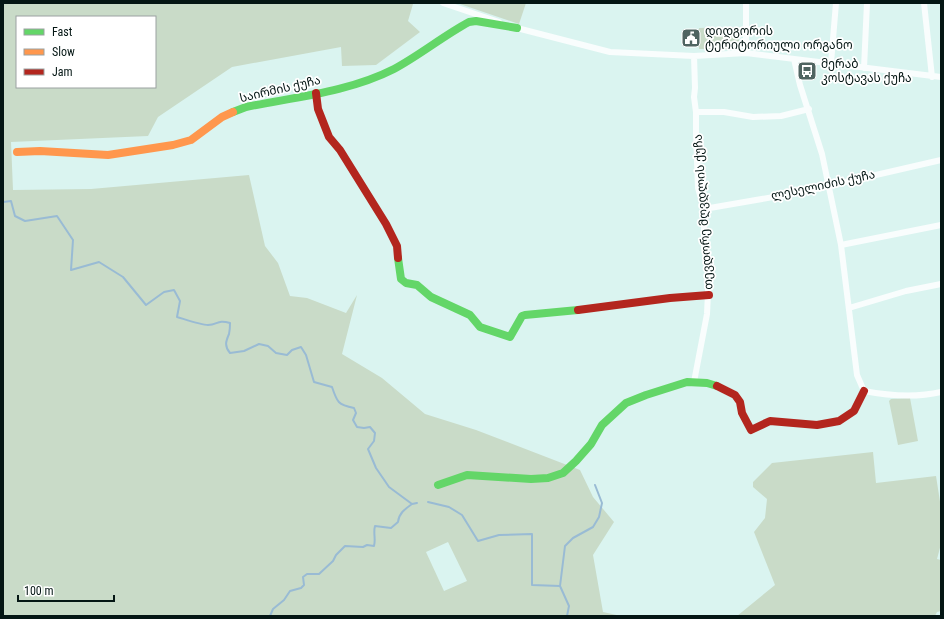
<svg xmlns="http://www.w3.org/2000/svg" width="944" height="619" viewBox="0 0 944 619" font-family="'Roboto Condensed','Noto Sans Georgian',sans-serif">
<rect width="100%" height="100%" fill="#daf4f0"/>
<path fill="#c9dbc8" fill-rule="evenodd" d="M3,3L413,4L408,21L420,32L376,65L342,66L341,47L232,67L158,117L148,136L11,142L13,190L91,189L249,175L265,246L278,263L290,296L307,298L346,313L357,295L342,354L382,378L425,414L476,430L580,470L593,497L614,522L593,555L603,612L621,616H3ZM17,17H155V87H17ZM448,542L467,581L444,591L426,552Z
M457,3H526L519,24Z
M739,27V49H699V28Z
M910,398L918,441L898,445L889,401L891,399Z
M873,452L876,483L936,476L941,508V544L937,559L941,560V611L937,612L935,616H737L775,585L754,532L765,518L767,499L753,487V482L772,463Z"/>
<g fill="none" stroke-linecap="round" stroke-linejoin="round">
<path stroke="#99bbd4" stroke-width="2" d="M3,202L11,201L15,216L25,221L57,216L73,240L71,270L99,262L123,277L146,305L164,292L174,290L180,301L177,317C184,319 201,325 208,325C218,325 217,319 230,323C230,327 230,330 229,334C226,341 224,346 230,353L244,351L259,344L268,346L276,353L287,355L292,350L301,347L306,355L314,382L332,387C337,402 338,405 354,408L356,413L353,420L357,427L364,428L370,427L375,433L374,441L368,449L376,468L389,487L412,504L417,503
M428,502L449,507L462,515L478,541L499,535L532,534V585L560,586L569,606L567,616
M560,586L565,546L573,538L593,527L599,517L602,503L595,485
M270,616L273,609L284,600L290,591L301,588L304,585L303,577L307,574H319L333,561L336,555L345,546L363,547L367,545L374,546C376,539 373,533 375,526L391,528L398,522C399,513 405,509 412,504"/>
<path stroke="#f9fdfd" stroke-width="6" d="M443,3L499,22
M746,3V53
M924,3L932,77
M513,27L610,52L694,56L746,53L941,77
M694,56L695,88L694,97L696,112V133L698,188L704,209V247L709,272L707,314L694,382
M794,59L800,85L822,154L841,245L857,375L864,391C890,396 915,398 941,392
M831,63L836,3
M864,68L867,3
M696,112H724L753,117L781,116L809,109
M704,209L802,192L941,160
M841,245L941,225
M849,308L906,291L941,284"/>
<path stroke="#63d668" stroke-width="8" d="M233,112L246,107C295,97 349,92 394,69C420,55 443,36 469,22L476,21L517,28
M398,258L401,279L406,283L417,285L431,297L470,315L480,327L510,337L522,316L525,315L578,310
M438,485L467,475L531,479L548,478L563,473L576,461L591,444L602,425L626,403L646,395L687,382L707,383L717,386"/>
<path stroke="#ff974d" stroke-width="8" d="M17,152L40,151L108,155L173,145L191,140L222,117L233,112"/>
<path stroke="#b3261e" stroke-width="8" d="M316,93L318,109L329,137L340,150L386,224L397,246L398,258
M578,310L670,298L709,295
M717,386L735,395L740,402L742,413L751,430L770,421L817,425L839,421L854,411L864,391"/>
</g>
<defs>
<g id="civic-square" transform="scale(1)"><rect x="-9" y="-9" width="18" height="18" rx="4" fill="#4f6461" stroke="#fff"/><path d="M-.6-6.5H3V-4.5H.6V-3L4-1V1h2V6H-6V1h2V-1L-.6-3ZM-1.2 2.5V6h2.4V2.5Z" fill="#fff"/></g>
<g id="bus-square" transform="scale(1)"><rect x="-9" y="-9" width="18" height="18" rx="4" fill="#4f6461" stroke="#fff"/><path d="M-5-6H5V4H4V6H2V4H-2V6H-4V4H-5ZM-3.5-4V0h7V-4ZM-3.5 1.2v1.5H-2V1.2ZM2 1.2v1.5H3.5V1.2Z" fill="#fff"/></g>
</defs>
<g fill-rule="evenodd">
<use href="#civic-square" x="691" y="38"/>
<use href="#bus-square" x="807" y="71"/>
</g>
<g text-anchor="middle" stroke-width="3.5" stroke-linejoin="round" paint-order="stroke">
<g font-size="12" fill="#041614" stroke="#fff" text-anchor="start">
<text x="705" y="35">დიდგორის<tspan x="705" dy="14">ტერიტორიული ორგანო</tspan></text>
<text x="821" y="68">მერაბ<tspan x="821" dy="14">კოსტავას ქუჩა</tspan></text>
</g>
<g font-size="12" fill="#041614" stroke="#fff">
<text transform="translate(280 89) rotate(-13)" y="4">საირმის ქუჩა</text>
<text transform="translate(823 185) rotate(-12)" y="4">ლესელიძის ქუჩა</text>
<text transform="translate(703 212) rotate(-94)" y="4">თევდორე მღვდლის ქუჩა</text>
</g>
</g>
<rect width="944" height="619" fill="none" stroke="#041614" stroke-width="8"/>
<rect x="16" y="16" width="140" height="72" fill="#ffffff" stroke="#9ba2a1"/>
<rect x="24" y="29" width="20" height="6" fill="#63d668" stroke="#9ba2a1"/>
<text x="52" y="36" font-size="12" fill="#041614">Fast</text>
<rect x="24" y="49" width="20" height="6" fill="#ff974d" stroke="#9ba2a1"/>
<text x="52" y="56" font-size="12" fill="#041614">Slow</text>
<rect x="24" y="69" width="20" height="6" fill="#b3261e" stroke="#9ba2a1"/>
<text x="52" y="76" font-size="12" fill="#041614">Jam</text>
<path d="M18 595v6h96v-6" fill="none" stroke="#041614" stroke-width="2"/>
<text x="24" y="595" font-size="12" fill="#041614" stroke="#ffffff" stroke-width="3" paint-order="stroke">100 m</text>
</svg>
